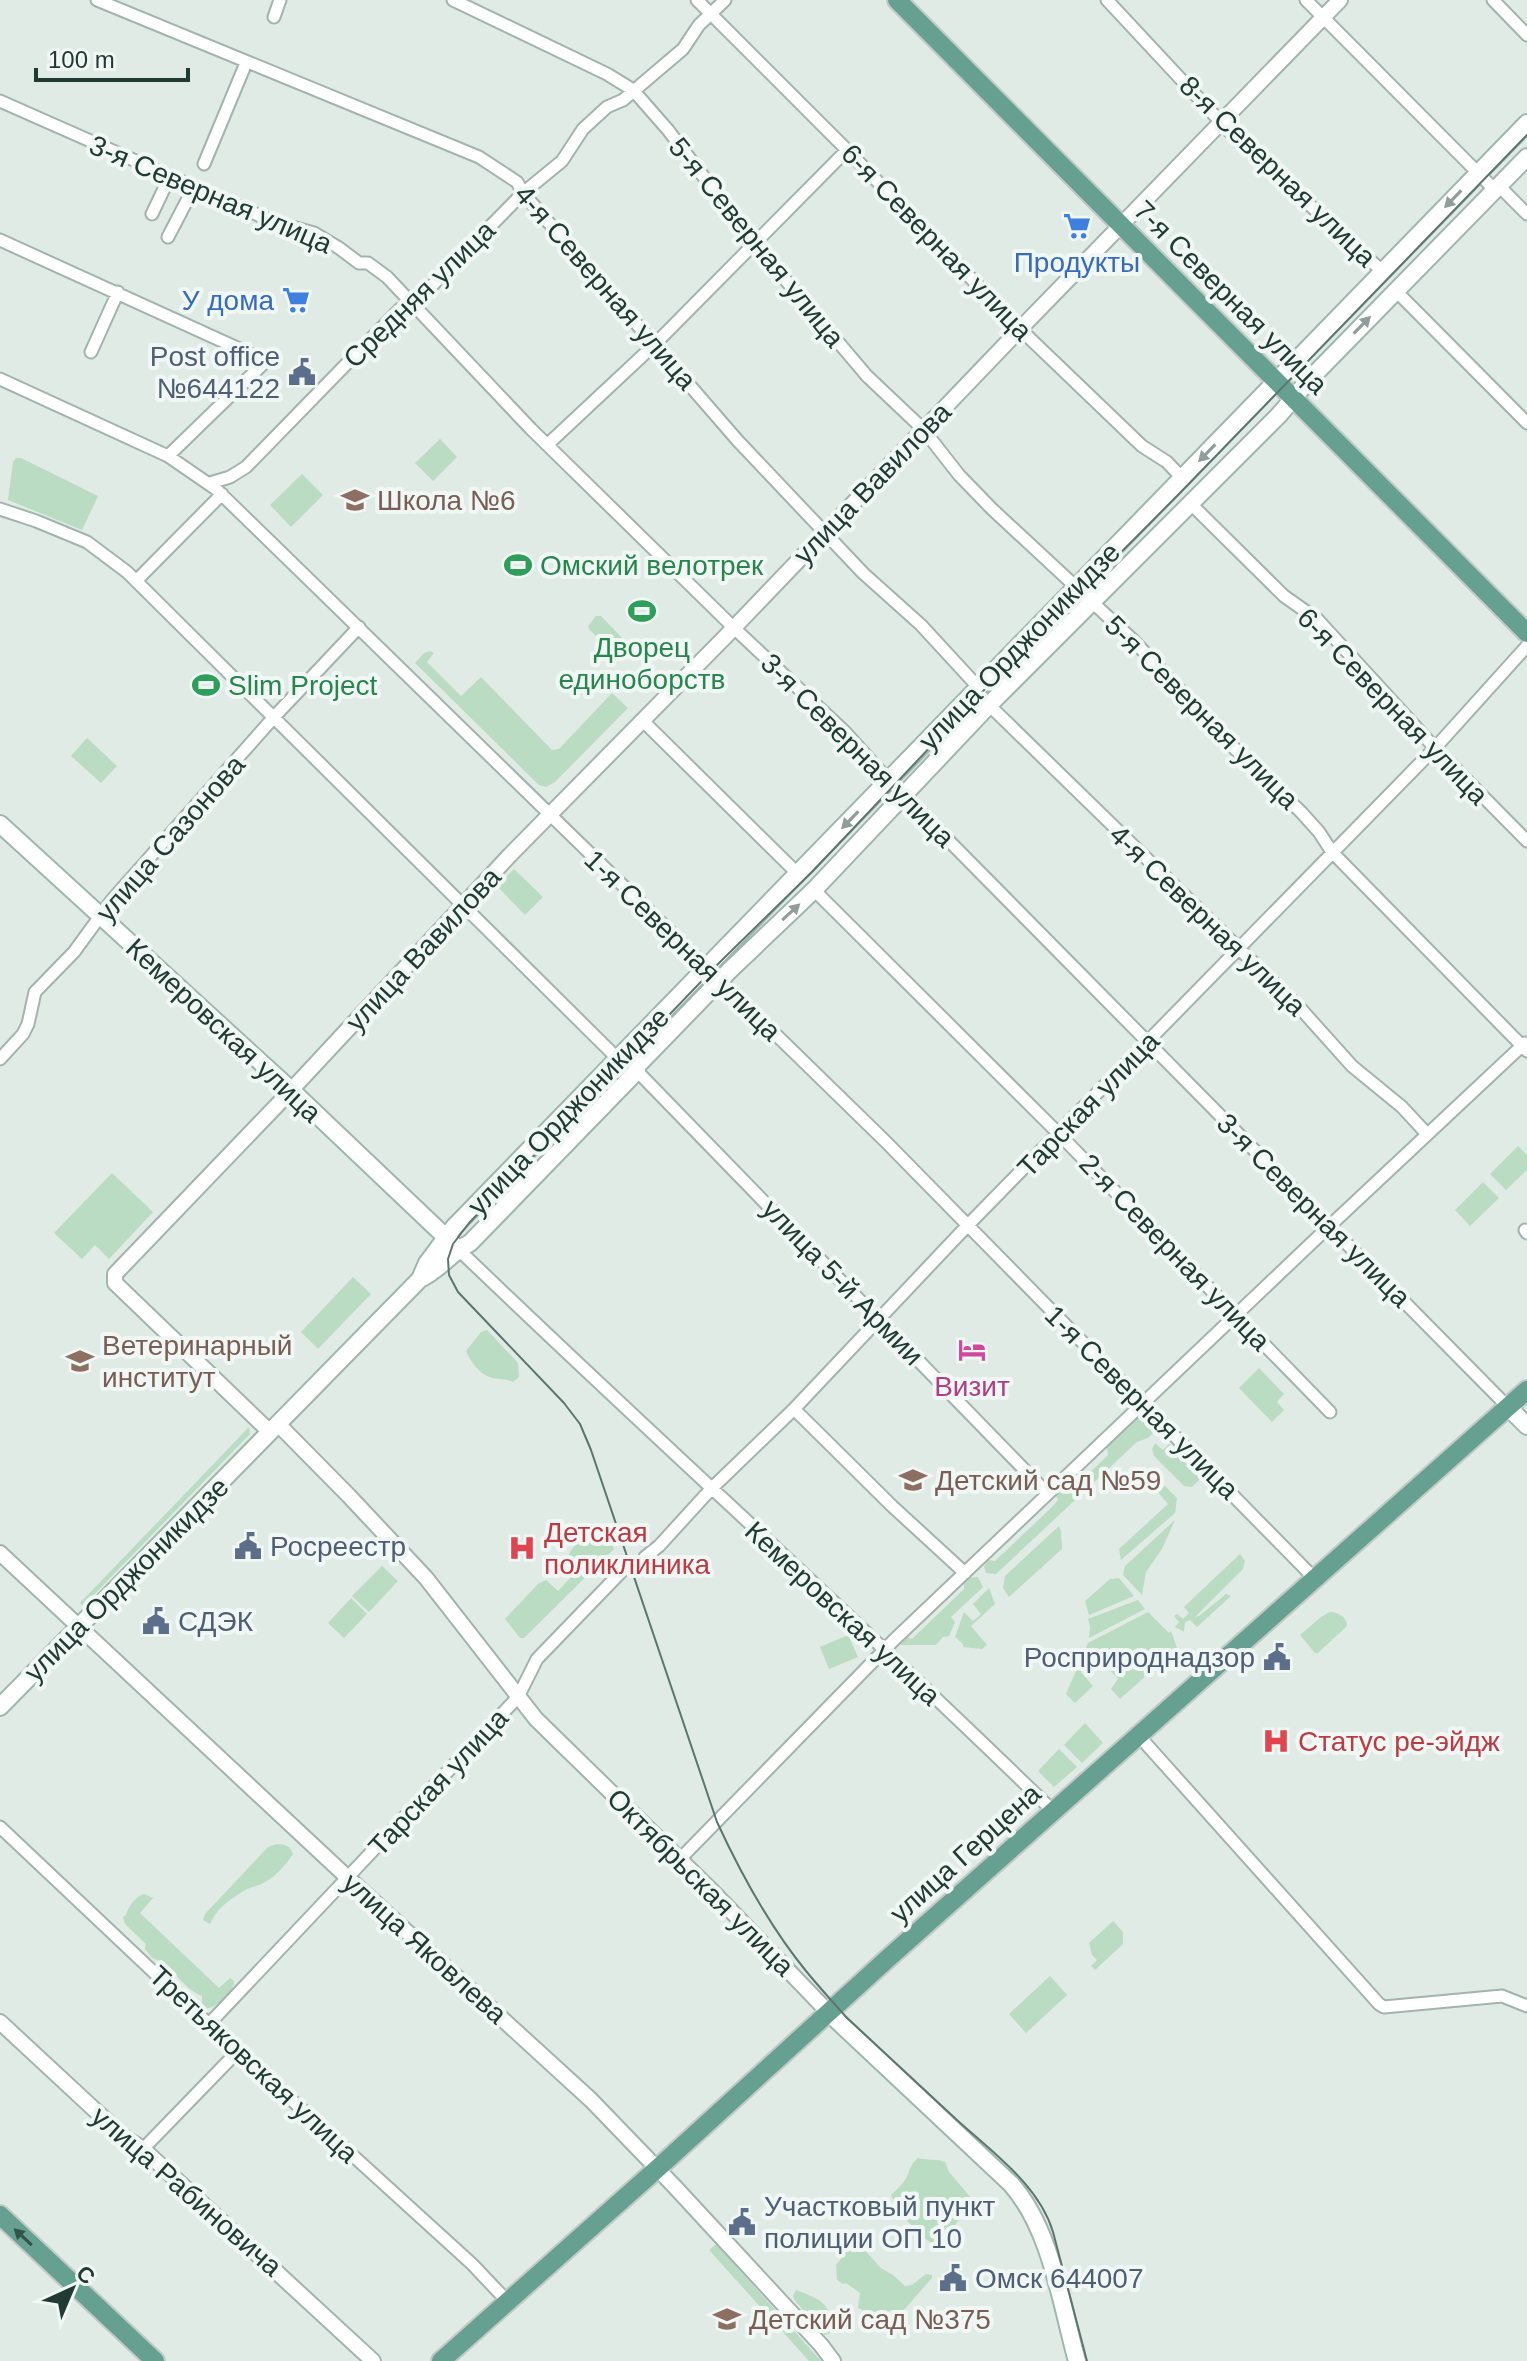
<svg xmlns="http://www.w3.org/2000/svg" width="1527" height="2361" viewBox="0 0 1527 2361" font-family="Helvetica,sans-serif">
<rect width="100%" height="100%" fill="#e0ebe6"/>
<path fill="#b9dcc2" d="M440,439L457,457L433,481L415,463Z
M16,458H21L98,496L82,530L8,500L13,462Z
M302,474L323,495L291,527L270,505Z
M596,616H601L631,647L619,659L590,630L588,626Z
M430,651L434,653L427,662L461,696L481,677L552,750L559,749L612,693L628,708L555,782L546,787L539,785L415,663L424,653Z
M87,738L117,766L101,783L71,756Z
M514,869L543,897L525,915L497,886Z
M1518,1146L1527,1155V1170L1506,1190L1490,1174Z
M112,1173L153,1212L109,1259L95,1245L82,1259L54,1233Z
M1483,1182L1499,1198L1470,1226L1455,1210Z
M353,1277L371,1294L318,1349L301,1332Z
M487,1330L518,1363L519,1377L513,1382C505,1378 495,1380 487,1376C478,1372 469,1359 466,1351L481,1332Z
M1259,1368L1284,1394L1277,1402L1284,1410L1272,1422L1239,1388Z
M1139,1415L1143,1417L1155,1431L1148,1438L1137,1442L996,1574L986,1573L984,1567L988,1560L995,1561L1052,1507L1058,1500L1055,1494L1063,1485L1074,1488L1108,1455L1106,1442Z
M249,1427L250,1434L83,1606L80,1603Z
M1155,1443L1163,1450L1169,1444L1201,1478L1192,1487L1184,1486L1154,1456L1152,1449Z
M1165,1486L1177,1498L1175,1513L1121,1560L1119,1549L1168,1504L1157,1491Z
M1175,1520L1162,1549L1146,1572L1142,1595L1123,1575L1125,1566Z
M1059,1526L1061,1531L1062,1549L1009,1597L1003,1588L1005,1576Z
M593,1531L608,1535L614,1549L524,1638H520L505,1619L538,1584L546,1580L558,1591L572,1576C559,1557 574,1547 588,1532Z
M1240,1554L1245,1561L1243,1569L1195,1617L1199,1616L1226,1594L1231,1596L1197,1627L1190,1620L1185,1622L1184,1632L1175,1627L1179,1622L1174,1616L1177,1614L1183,1619L1189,1613L1184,1607L1188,1603Z
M382,1566L398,1581L369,1612L352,1596Z
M978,1577L983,1587L951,1617L955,1622L949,1636L943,1637L936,1645H902L898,1642L904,1636L912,1639L964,1589V1583L968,1578Z
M1119,1578L1134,1596L1089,1615L1085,1601L1110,1579Z
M989,1588L995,1604L971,1626L987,1645L982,1649L963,1647V1644L955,1637L964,1612L973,1621L981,1614L973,1604Z
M351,1598L367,1614L344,1638L328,1623Z
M1138,1600L1145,1609L1089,1638L1090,1626L1088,1619Z
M1148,1612L1169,1633L1171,1631L1177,1648L1120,1699L1111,1689L1118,1679L1098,1657L1081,1672L1093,1686L1075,1703L1066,1694L1088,1643Z
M1330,1612C1338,1612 1347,1617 1347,1626L1318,1653H1315L1300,1635L1321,1617Z
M848,1635L858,1657L829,1669L820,1647Z
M1085,1723L1103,1743L1082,1763L1064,1745Z
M1059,1749L1077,1767L1054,1787L1038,1771Z
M277,1844C286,1845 290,1845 293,1854C286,1865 276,1876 265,1882C259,1886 253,1886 247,1889C232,1898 217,1907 210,1924L203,1920L205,1914L268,1847Z
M144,1894L153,1898L140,1913L219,1988L230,1978L234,1981C233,1994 218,2006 206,2009L202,2004V1996C181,1988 173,1964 152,1958L145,1949L146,1944L125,1924L123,1917L126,1915C128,1907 136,1896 144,1894Z
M1113,1921L1123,1932V1944L1095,1970L1091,1966L1097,1960L1092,1955L1089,1943Z
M1050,1976L1067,1995L1026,2033L1009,2014Z
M918,2158C928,2161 935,2158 945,2162L949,2172L972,2199L971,2213L958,2221L953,2228C958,2238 959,2240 952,2249C929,2252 899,2214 891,2195C895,2191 901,2186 905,2180C910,2172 909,2165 918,2158Z
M844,2231L848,2232L881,2268L893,2275L905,2286L912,2285L926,2274L932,2275V2278L903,2311L891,2310L881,2317L858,2308L860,2293L846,2283L843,2284L837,2280L836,2265L841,2259V2252L846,2238Z
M716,2244L821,2361H809L709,2250Z
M796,2290C822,2300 824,2300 837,2326L833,2332L825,2335L796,2302L793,2296Z"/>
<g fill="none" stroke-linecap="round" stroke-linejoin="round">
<g stroke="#a3b3ad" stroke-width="15">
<path id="minor" d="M97,0L479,157L517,182L523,193L738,441L863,573L921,625L979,688
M453,0L607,74L633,90L668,130L755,244L867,376L923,429L959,475L992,509L1133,640L1236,750L1301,812L1319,832L1332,852L1527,1051
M697,0L847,150L1020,329L1142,446L1167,462L1182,478
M1107,0L1231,133L1382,271
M1306,0L1495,190
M1493,0L1527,35
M274,17L280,0
M0,101L249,211L274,222L314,233L339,248L359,263H368L387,277L531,429L734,628L845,732L880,771L1508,1407
M204,164L246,63
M1499,186L1527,214
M152,214L170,176
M168,237L194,187
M0,240L266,361L168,456
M1396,291L1527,423
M91,352L118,292
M0,379L168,456L216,489L885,1141L1315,1579
M547,445L654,345L847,150
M210,483L230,477L246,467L400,309L413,305L523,193L562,161L583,129L607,107L623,100L683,49L699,25L725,0
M1191,504L1284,596L1318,620L1435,748L1527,841
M0,509L36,521L87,542L127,572L618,1059
M136,581L222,494
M989,705L1300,1008L1352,1066L1402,1107L1427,1134
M643,721L798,874
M814,890L1059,1134L1330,1412
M0,1059L23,1034L28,1024L35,992L74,952L112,900L274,717L359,627
M637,1071L1047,1493
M1525,1230L1527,1233
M458,1249C655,1439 859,1621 1054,1812
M794,1409L892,1506L965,1573
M645,1557L659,1546L711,1489L794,1409L967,1226L1435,748L1527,646
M1139,1736L1379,2004L1384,2007L1502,1996L1527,2006
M0,1827L216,2031L472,2264L508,2302
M680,1859L894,1640L1320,1235L1525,1043
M209,2024L518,1697L537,1659L624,1569
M143,2149L238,2051"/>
</g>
<g stroke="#a3b3ad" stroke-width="18">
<path id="tertiary" d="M278,1424L349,1496L426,1578L536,1719L713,1892L829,2013
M270,1432L115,1283V1274L282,1100L510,855L726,636L1020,329L1340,0
M0,1553L348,1878L591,2100L675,2187L821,2345L833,2361
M0,2022L111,2125L125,2138L143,2149L373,2361"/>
</g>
<g stroke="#9fb6ae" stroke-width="20">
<path id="secondary" d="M0,824L291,1090L453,1244
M420,1279L427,1263L454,1227L1527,123
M1508,1407L1527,1426
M0,1707L420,1279C440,1270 451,1252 470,1243L637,1071V1066L729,971L814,890L989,705L1279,415L1308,381L1527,157
M829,2013L1011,2184C1051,2229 1061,2304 1077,2361"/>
</g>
<g stroke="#c1c8c6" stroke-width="22">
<path id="primary" d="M897,0L1527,633
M0,2215L155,2361
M441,2361L658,2168L885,1961L1527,1390"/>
</g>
<use href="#minor" stroke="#fff" stroke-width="11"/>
<use href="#tertiary" stroke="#fff" stroke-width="14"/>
<use href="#secondary" stroke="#fff" stroke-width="16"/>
<use href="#primary" stroke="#65a091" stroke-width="18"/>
<path stroke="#5b766f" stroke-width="2" d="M1087,2361L1053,2232C1039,2185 992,2152 957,2120C920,2086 884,2052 847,2018C833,2002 819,1987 806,1971C770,1927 741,1874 717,1822L591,1450L580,1424L564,1403L458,1292L449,1275L448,1259L453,1244L469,1223L720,962L813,871L986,688L1180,493L1527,135"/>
</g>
<defs><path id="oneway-solid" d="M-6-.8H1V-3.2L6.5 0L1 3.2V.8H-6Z" transform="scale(2)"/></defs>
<g fill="#909d9a">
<use href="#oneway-solid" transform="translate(1453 199) rotate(134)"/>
<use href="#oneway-solid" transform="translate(1362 325) rotate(-46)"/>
<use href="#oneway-solid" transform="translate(1207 453) rotate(134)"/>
<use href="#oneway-solid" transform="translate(850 820) rotate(134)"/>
<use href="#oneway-solid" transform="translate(791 912) rotate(-43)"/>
</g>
<use fill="#32544b" href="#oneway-solid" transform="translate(23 2237) rotate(-137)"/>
<defs>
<g id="supermarket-bare" transform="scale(2.16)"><path d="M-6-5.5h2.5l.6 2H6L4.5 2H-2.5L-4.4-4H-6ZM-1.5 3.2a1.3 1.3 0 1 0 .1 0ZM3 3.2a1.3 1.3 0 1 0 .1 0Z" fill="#3f7fe0" stroke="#f0f7f4" stroke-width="2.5" paint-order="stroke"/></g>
<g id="civic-bare" transform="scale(2.16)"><path d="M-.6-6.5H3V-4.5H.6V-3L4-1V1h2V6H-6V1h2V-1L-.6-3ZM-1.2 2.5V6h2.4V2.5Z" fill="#5c6f8a" stroke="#f0f7f4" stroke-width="2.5" paint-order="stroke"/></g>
<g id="school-bare" transform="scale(2.16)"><path d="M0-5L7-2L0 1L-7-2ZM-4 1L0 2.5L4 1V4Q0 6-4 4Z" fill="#8d6e63" stroke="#f0f7f4" stroke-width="2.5" paint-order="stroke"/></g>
<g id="stadium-bare" transform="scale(2.16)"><path d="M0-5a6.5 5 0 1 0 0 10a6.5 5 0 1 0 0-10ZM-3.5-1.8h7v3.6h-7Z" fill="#2e9e5b" stroke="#f0f7f4" stroke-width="2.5" paint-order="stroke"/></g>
<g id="hotel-bare" transform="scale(2.16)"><path d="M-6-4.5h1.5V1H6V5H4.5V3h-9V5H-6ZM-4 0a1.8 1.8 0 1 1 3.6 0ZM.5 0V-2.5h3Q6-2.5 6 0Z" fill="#d1479c" stroke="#f0f7f4" stroke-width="2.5" paint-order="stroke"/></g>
<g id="university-bare" transform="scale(2.16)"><path d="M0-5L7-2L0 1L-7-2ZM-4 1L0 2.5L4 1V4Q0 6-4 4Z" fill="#8d6e63" stroke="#f0f7f4" stroke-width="2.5" paint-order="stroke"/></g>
<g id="hospital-bare" transform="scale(2.16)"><path d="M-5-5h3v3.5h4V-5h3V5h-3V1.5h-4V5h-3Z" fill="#e0444e" stroke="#f0f7f4" stroke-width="2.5" paint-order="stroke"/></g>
</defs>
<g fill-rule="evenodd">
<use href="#supermarket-bare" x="1077" y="226"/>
<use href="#supermarket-bare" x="296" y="300"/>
<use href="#civic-bare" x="302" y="372"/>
<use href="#school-bare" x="355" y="500"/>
<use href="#stadium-bare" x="518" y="565"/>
<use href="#stadium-bare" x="642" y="611"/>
<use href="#stadium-bare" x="206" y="685"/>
<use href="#hotel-bare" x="972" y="1350"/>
<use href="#university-bare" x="80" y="1361"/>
<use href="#school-bare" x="913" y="1480"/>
<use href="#civic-bare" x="248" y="1546"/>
<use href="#hospital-bare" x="522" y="1548"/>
<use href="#civic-bare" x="156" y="1621"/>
<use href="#civic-bare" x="1277" y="1657"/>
<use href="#hospital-bare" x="1276" y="1741"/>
<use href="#civic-bare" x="742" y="2222"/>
<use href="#civic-bare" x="953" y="2278"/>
<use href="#school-bare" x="727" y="2319"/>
</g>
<g text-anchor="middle" stroke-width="8" stroke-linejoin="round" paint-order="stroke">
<g font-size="28" fill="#213b34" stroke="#f0f7f4">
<text transform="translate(1278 171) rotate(44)" y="10">8-я Северная улица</text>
<text transform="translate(211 194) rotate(23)" y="10">3-я Северная улица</text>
<text transform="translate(757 242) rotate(51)" y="10">5-я Северная улица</text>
<text transform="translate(937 242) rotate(46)" y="10">6-я Северная улица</text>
<text transform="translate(606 287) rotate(49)" y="10">4-я Северная улица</text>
<text transform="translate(419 294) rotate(-44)" y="10">Средняя улица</text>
<text transform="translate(1231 297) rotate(45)" y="10">7-я Северная улица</text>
<text transform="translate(872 483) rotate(-46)" y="10">улица Вавилова</text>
<text transform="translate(1019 646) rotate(-46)" y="10">улица Орджоникидзе</text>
<text transform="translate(1393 706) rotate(46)" y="10">6-я Северная улица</text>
<text transform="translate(1202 712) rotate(45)" y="10">5-я Северная улица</text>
<text transform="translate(858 750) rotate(45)" y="10">3-я Северная улица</text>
<text transform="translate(170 838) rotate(-49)" y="10">улица Сазонова</text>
<text transform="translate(1208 920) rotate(44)" y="10">4-я Северная улица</text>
<text transform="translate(683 945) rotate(44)" y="10">1-я Северная улица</text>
<text transform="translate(423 949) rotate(-47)" y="10">улица Вавилова</text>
<text transform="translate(224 1030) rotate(43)" y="10">Кемеровская улица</text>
<text transform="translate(1088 1104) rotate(-46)" y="10">Тарская улица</text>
<text transform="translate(568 1111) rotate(-46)" y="10">улица Орджоникидзе</text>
<text transform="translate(1314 1210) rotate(45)" y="10">3-я Северная улица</text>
<text transform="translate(1175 1252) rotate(46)" y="10">2-я Северная улица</text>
<text transform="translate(843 1282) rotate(46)" y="10">улица 5-й Армии</text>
<text transform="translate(1142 1402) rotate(45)" y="10">1-я Северная улица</text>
<text transform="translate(126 1579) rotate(-45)" y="10">улица Орджоникидзе</text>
<text transform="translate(843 1613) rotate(43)" y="10">Кемеровская улица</text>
<text transform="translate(438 1782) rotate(-47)" y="10">Тарская улица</text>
<text transform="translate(965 1853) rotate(-42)" y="10">улица Герцена</text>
<text transform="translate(701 1882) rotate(45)" y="10">Октябрьская улица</text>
<text transform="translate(425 1948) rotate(42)" y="10">улица Яковлева</text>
<text transform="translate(254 2064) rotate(43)" y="10">Третьяковская улица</text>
<text transform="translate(187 2191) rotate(41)" y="10">улица Рабиновича</text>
</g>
<g font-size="28" fill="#366cbe" stroke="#f0f7f4">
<text x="1077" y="272">Продукты</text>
<text x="274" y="310" text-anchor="end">У дома</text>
</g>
<g font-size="28" fill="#4e5e75" stroke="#f0f7f4" text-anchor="start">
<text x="280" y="366" text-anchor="end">Post office<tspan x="280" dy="32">№644122</tspan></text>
<text x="270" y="1556">Росреестр</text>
<text x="178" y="1631">СДЭК</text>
<text x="1255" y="1667" text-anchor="end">Росприроднадзор</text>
<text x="764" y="2216">Участковый пункт<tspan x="764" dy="32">полиции ОП 10</tspan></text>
<text x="975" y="2288">Омск 644007</text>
</g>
<g font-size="28" fill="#785e54" stroke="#f0f7f4" text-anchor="start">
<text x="377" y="510">Школа №6</text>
<text x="102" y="1355">Ветеринарный<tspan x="102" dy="32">институт</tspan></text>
<text x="935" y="1490">Детский сад №59</text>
<text x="749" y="2329">Детский сад №375</text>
</g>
<g font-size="28" fill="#27864d" stroke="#f0f7f4" text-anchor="start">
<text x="540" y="575">Омский велотрек</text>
<text x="642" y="657" text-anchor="middle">Дворец<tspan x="642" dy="32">единоборств</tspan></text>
<text x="228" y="695">Slim Project</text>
</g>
<g font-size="28" fill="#b23c85" stroke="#f0f7f4">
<text x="972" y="1396">Визит</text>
</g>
<g font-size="28" fill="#be3a42" stroke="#f0f7f4" text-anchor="start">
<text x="544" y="1542">Детская<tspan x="544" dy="32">поликлиника</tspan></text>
<text x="1298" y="1751">Статус ре-эйдж</text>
</g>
</g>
<g transform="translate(72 2289) rotate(44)" stroke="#f0f7f4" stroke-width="6" paint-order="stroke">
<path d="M0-6L14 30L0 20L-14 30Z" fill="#213b34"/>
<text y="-12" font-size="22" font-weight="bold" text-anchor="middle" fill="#213b34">С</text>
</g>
<path d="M36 68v12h152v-12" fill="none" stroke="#213b34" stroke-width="4"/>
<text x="48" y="68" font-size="24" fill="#213b34" stroke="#f0f7f4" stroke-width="6" paint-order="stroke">100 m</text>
</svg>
